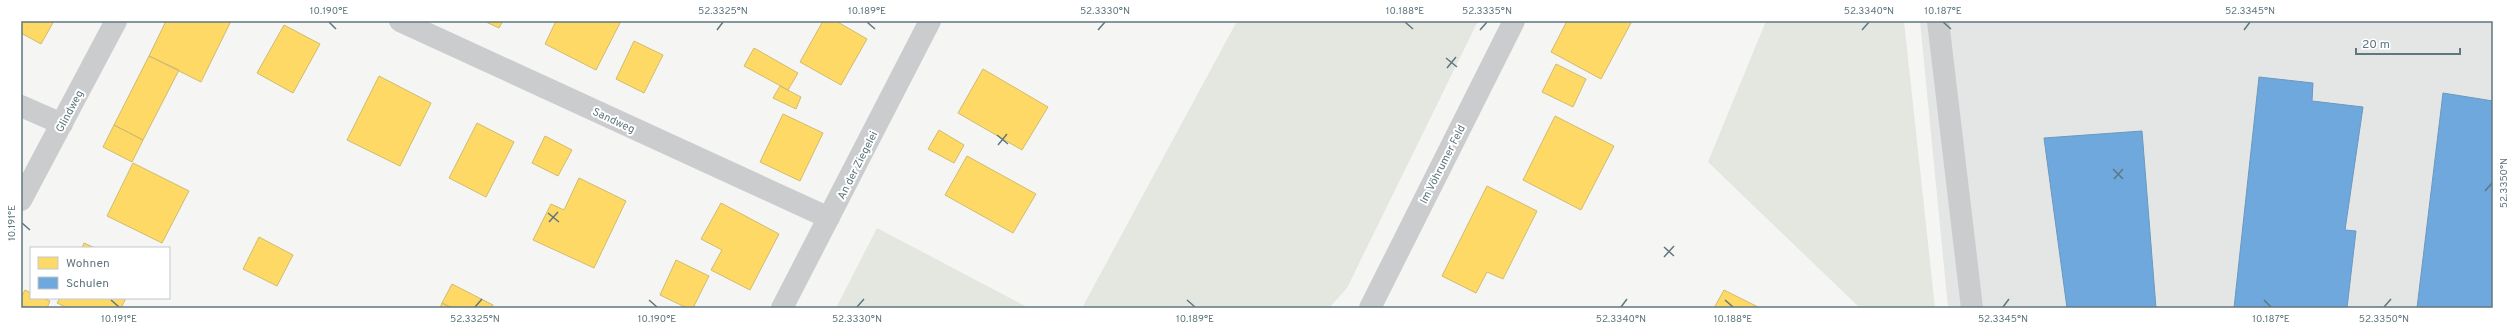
<svg xmlns="http://www.w3.org/2000/svg" width="2514" height="329" viewBox="0 0 2514 329" font-family="Overpass,sans-serif">
<rect width="100%" height="100%" fill="#f5f5f3"/>
<path fill="#e4e6e5" d="M1920,21H2493V308H1948Z"/>
<path fill="#e4e7e0" d="M1237,21H1478L1347,288L1329,308H1082Z
M1766,21H1904L1935,308H1860L1708,162Z
M877,228L1029,308H836Z"/>
<path fill="#ffd966" stroke="#cfbc6e" d="M21,21H54L41,44L21,33Z
M166,21H231L201,82L149,56Z
M484,21H503L499,28Z
M556,21H621L596,70L545,44Z
M823,21H836L867,39L841,85L800,62Z
M1567,21H1632L1601,79L1551,52Z
M284,25L320,44L293,93L257,73Z
M634,41L663,55L644,93L616,79Z
M754,48L798,73L788,90L744,66Z
M149,56L179,70L143,140L114,125Z
M1556,64L1586,79L1573,107L1542,92Z
M983,69L1048,107L1022,150L958,113Z
M379,76L431,103L400,166L347,140Z
M780,86L801,97L796,109L773,98Z
M783,114L823,133L800,181L760,162Z
M1555,116L1614,146L1581,210L1523,180Z
M477,123L514,142L486,197L449,178Z
M114,125L143,140L132,162L103,147Z
M939,130L964,145L954,163L928,149Z
M545,136L572,150L558,176L532,163Z
M967,156L1036,194L1013,233L945,195Z
M133,163L189,191L162,243L107,216Z
M579,178L626,201L594,268L533,240L551,204L564,210Z
M1487,186L1537,211L1503,279L1487,272L1476,293L1442,276Z
M721,203L779,234L750,290L711,270L722,250L701,239Z
M259,237L293,255L277,286L243,269Z
M84,243L95,248H82Z
M676,260L709,276L693,308H687L660,295Z
M452,284L493,305L492,308H452L442,303Z
M25,290L31,293V298H43L50,301L47,308L21,306V298Z
M1724,290L1760,308H1714Z
M60,298H126L121,308H68L57,303Z
M442,303L452,308H440Z"/>
<path fill="#6fa8dc" stroke="#6a99c0" d="M2259,77L2313,83L2312,101L2363,107L2345,230L2356,231L2347,308H2234Z
M2443,93L2493,101V308H2417Z
M2142,131L2156,308H2067L2044,138Z"/>
<g fill="none" stroke-linecap="round" stroke-linejoin="round">
<path stroke="#cacccd" stroke-width="22" d="M400,21L829,218
M1938,21L1972,308
M21,106L62,124
M21,200L116,21
M782,308L930,21
M1370,308L1514,21"/>
</g>
<path fill="none" stroke="#5f777f" stroke-width="1.5" d="M329,22L336,29M867,22L875,29M1405,22L1413,29M1943,22L1951,29M717,30L723,22M1098,30L1105,22M1480,30L1487,22M1862,30L1869,22M2244,30L2250,22M1446,58L1457,67M1447,68L1456,57M997,135L1008,144M998,145L1007,134M2113,169L2123,179M2114,179L2123,169M2485,191L2492,183M548,213L559,222M549,222L558,212M22,223L30,230M1664,247L1674,256M1664,257L1674,246M111,300L119,307M649,300L657,307M1187,300L1195,307M1725,300L1733,307M2264,300L2271,307M475,307L482,299M857,307L864,299M1621,307L1627,299M2003,307L2009,299M2384,307L2391,299"/>
<g text-anchor="middle" stroke-width="4" stroke-linejoin="round" paint-order="stroke">
<g font-size="11" fill="#5f777f" stroke="#fff">
<text transform="translate(69 111) rotate(-62)" y="4">Glindweg</text>
<text transform="translate(614 120) rotate(25)" y="4">Sandweg</text>
<text transform="translate(1442 164) rotate(-63)" y="4">Im Vöhrumer Feld</text>
<text transform="translate(857 165) rotate(-63)" y="4">An der Ziegelei</text>
</g>
</g>
<rect width="2514" height="329" fill="none" stroke="#ffffff" stroke-width="44"/>
<rect x="30" y="247" width="140" height="52" fill="#ffffff" stroke="#bfc9cc"/>
<rect x="38" y="257" width="20" height="12" fill="#ffd966" stroke="#bfc9cc"/>
<text x="66" y="267" font-size="12" fill="#5f777f">Wohnen</text>
<rect x="38" y="277" width="20" height="12" fill="#6fa8dc" stroke="#bfc9cc"/>
<text x="66" y="287" font-size="12" fill="#5f777f">Schulen</text>
<path d="M2356 48v6h104v-6" fill="none" stroke="#5f777f" stroke-width="2"/>
<text x="2362" y="48" font-size="12" fill="#5f777f" stroke="#ffffff" stroke-width="3" paint-order="stroke">20 m</text>
<rect x="22" y="22" width="2470" height="285" fill="none" stroke="#5f777f" stroke-width="1.5"/>
<g font-size="10" text-anchor="middle" fill="#5f777f">
<text x="329" y="14">10.190°E</text>
<text x="723" y="14">52.3325°N</text>
<text x="867" y="14">10.189°E</text>
<text x="1105" y="14">52.3330°N</text>
<text x="1405" y="14">10.188°E</text>
<text x="1487" y="14">52.3335°N</text>
<text x="1869" y="14">52.3340°N</text>
<text x="1943" y="14">10.187°E</text>
<text x="2250" y="14">52.3345°N</text>
<text transform="translate(2503 183) rotate(-90)" y="4">52.3350°N</text>
<text transform="translate(11 223) rotate(-90)" y="4">10.191°E</text>
<text x="119" y="322">10.191°E</text>
<text x="475" y="322">52.3325°N</text>
<text x="657" y="322">10.190°E</text>
<text x="857" y="322">52.3330°N</text>
<text x="1195" y="322">10.189°E</text>
<text x="1621" y="322">52.3340°N</text>
<text x="1733" y="322">10.188°E</text>
<text x="2003" y="322">52.3345°N</text>
<text x="2271" y="322">10.187°E</text>
<text x="2384" y="322">52.3350°N</text>
</g>
</svg>
